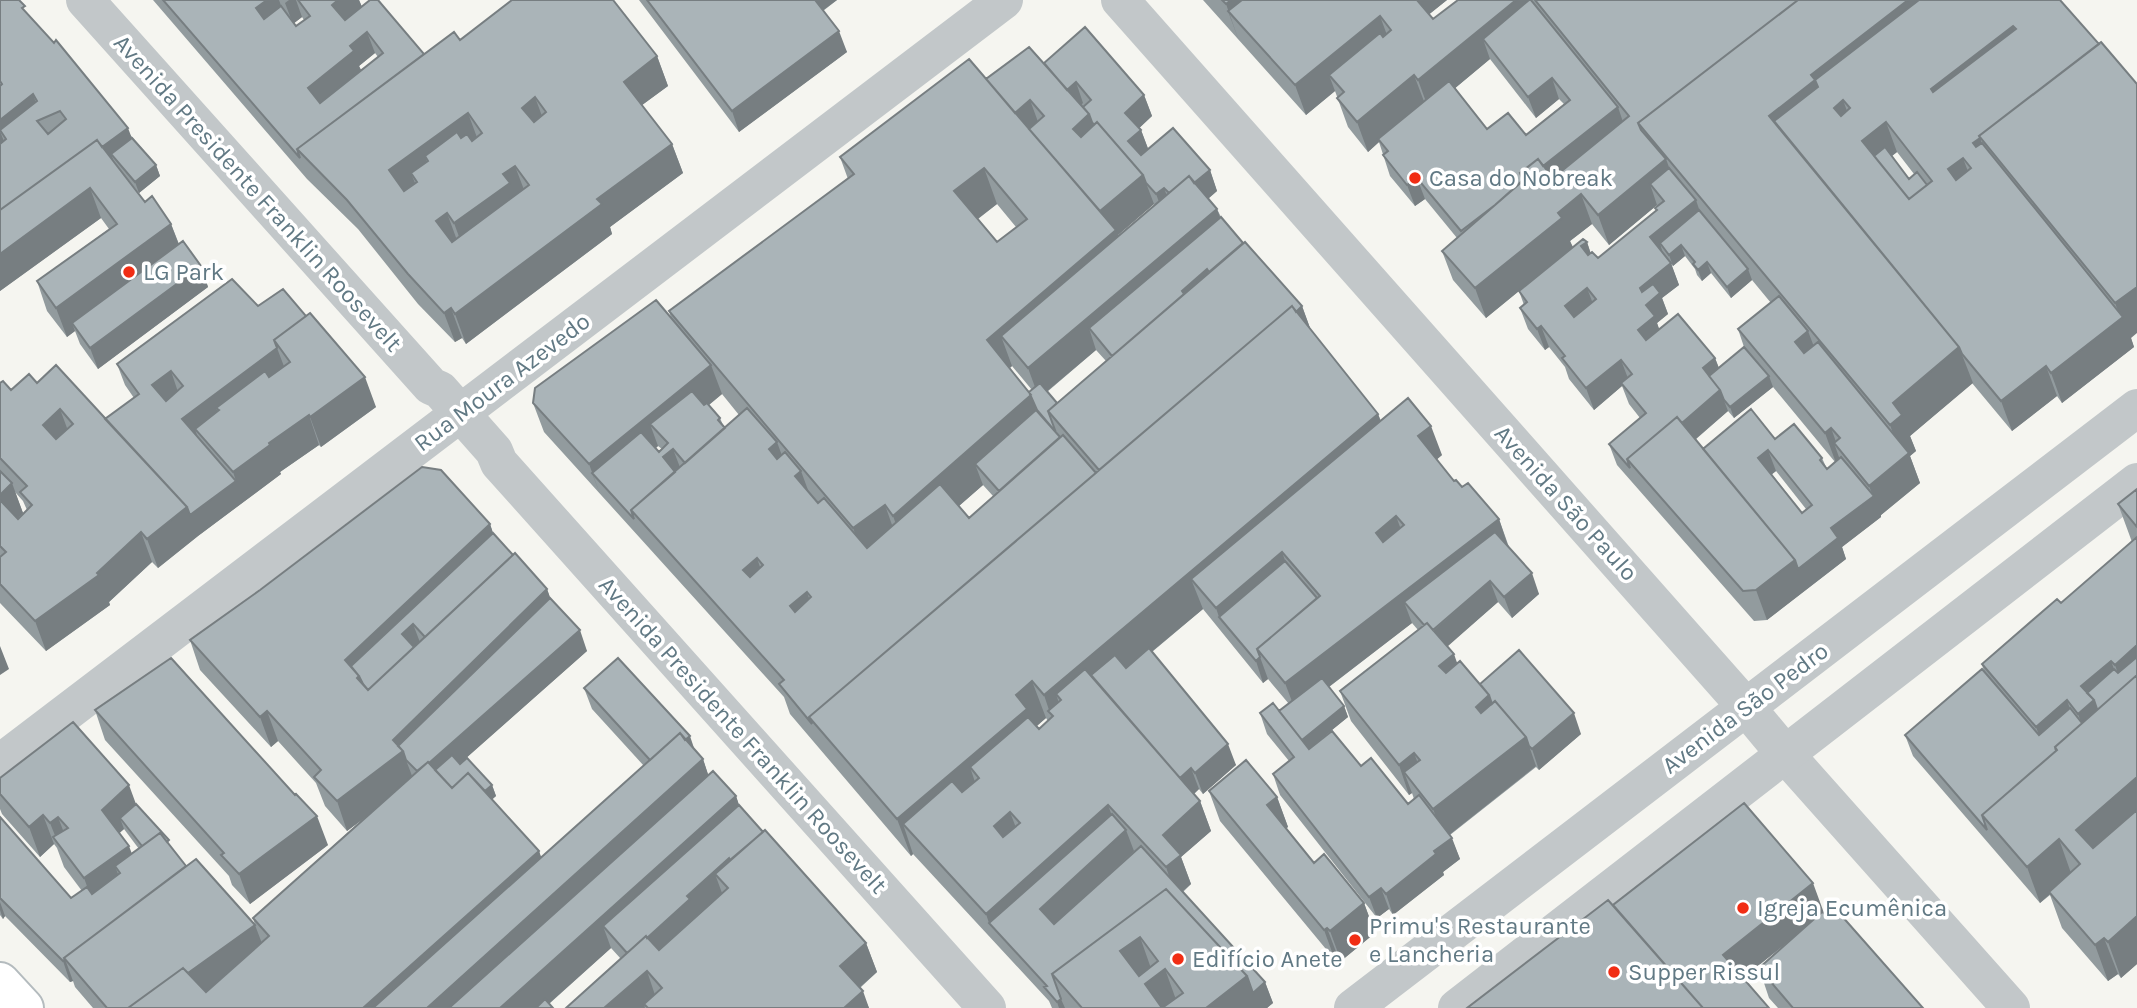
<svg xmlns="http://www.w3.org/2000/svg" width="2137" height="1008" viewBox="0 0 2137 1008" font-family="Karla,sans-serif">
<rect width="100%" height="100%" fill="#f5f5f0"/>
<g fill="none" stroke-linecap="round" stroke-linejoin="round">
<g stroke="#b4bbbe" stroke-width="42">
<path id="secondary" d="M0,982L24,1008"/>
</g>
<path stroke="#c2c7c9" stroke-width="38" d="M1785,754L2011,1008
M0,763L1004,0"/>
<path stroke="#c2c7c9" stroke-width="38" d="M85,0L431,386L440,390L494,451L499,463L987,1008
M1120,0L1746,707L1785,754
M1353,1008L2137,408
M1457,1008L2137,482"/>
<use href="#secondary" stroke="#fff" stroke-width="38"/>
</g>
<path fill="#929b9e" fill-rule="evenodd" d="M0,0L28,15L156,165L160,176L139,193L127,179L145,202L171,224L179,244L201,266L208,287L98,369L80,344L75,331L67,337L47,311L37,281L109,229L101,218L0,291Z
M153,0H359L362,7L424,54L460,40L657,56L668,86L642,105L672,144L683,173L610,227L612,234L466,344L462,338L455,342L418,304L358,229L307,179ZM302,17L304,20L296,26L294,23ZM375,53L378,57L361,70L359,66Z
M639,0H837L823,11L847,52L739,132Z
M1203,0H1447L1429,14L1433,19L1458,0H2060L2131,338L2134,347L2062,403L2057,396L2012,431L1972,383L1910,436L1916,451L1910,456L1920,483L1881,515V517L1842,547L1846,559L1767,620L1754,621L1617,465L1609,444L1640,418L1629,404L1622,386L1594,410L1569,379L1565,367L1549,347L1545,350L1528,329L1520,308L1524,305L1519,291L1486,318L1453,280L1442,251L1457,238L1425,199L1415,206L1390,176L1379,142L1368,152L1348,127L1335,91L1306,115ZM1490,59L1536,118L1559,99L1564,104L1526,135L1487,129L1455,88ZM1897,152L1914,174L1909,179L1892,156ZM1657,205L1655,208L1656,210L1598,258L1591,254L1587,242L1572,247L1570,241L1592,224L1609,245ZM1685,256L1695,269L1697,275L1702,281L1711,273L1731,298L1752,280L1771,303L1738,329L1744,347L1719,368L1715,358L1659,329L1657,323L1668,314L1662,298L1679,285L1671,264L1673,266ZM1773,387L1835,462L1827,469L1822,458L1775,439L1703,449L1695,440L1728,411L1734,418ZM1776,471L1806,509L1802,513L1772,474Z
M1044,63L1144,95L1152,116L1139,128L1141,130L1148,149L1210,170L1217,191L1208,199L1217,209L1221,217L1243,243L1302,306L1311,331L1378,414L1381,421L1442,455L1436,460L1454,481L1499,519L1509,547L1539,594L1512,618L1498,602L1447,646L1457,663L1480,684L1581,734L1539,770L1536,767L1450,835L1460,859L1443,872L1444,875L1393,915L1389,909L1377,918L1280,795L1273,774L1289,761L1267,734L1260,713L1279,711L1289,704L1268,679L1263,683L1203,609L1152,652L1236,765L1203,794L1199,789L1194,794L1200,801L1211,831L1181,857L1191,884L1183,892L1265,982L1273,1003L1267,1008H1052L1049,1001L913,854L911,856L790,714L784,697L544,432L533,403L671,318L669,311L848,179L840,157L986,79ZM997,204L1016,227L997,242L978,219ZM1154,204L1155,205L1118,236V235ZM1096,350L1106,361L1057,403L1047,392ZM1012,366L1032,390L1029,392L1010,368ZM722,394L739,415L725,428L723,425L720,418L709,405ZM658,446L662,449L659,452L656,448ZM983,485L993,496L969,518L959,506ZM1412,623L1418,630L1340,691L1351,721L1409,795L1412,793L1414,799L1408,804L1361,766L1309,748L1348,717L1344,706L1329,687ZM1046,718L1048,721L1039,729L1036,726Z
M258,306L376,407L321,447L319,445L280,472L281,474L198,536L158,568L152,562L109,602L110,605L46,651L0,603V383L11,390L37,383L105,419L134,398L125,385L117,364ZM15,492L23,501L27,510L18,519L23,513Z
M2137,489V964L2121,978L2118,974L2108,981L2062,928L2050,895L2040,903L1913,756L1905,735L1984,672L1982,664L2061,603L2132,542L2118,504Z
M490,524L493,533L513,555L547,589L550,598L587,651L460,763L492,785L496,796L492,799L539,851L541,858L644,766L592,709L584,688L695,751L703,759L708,775L736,796L739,805L763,832L866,943L877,972L860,988L869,1008H566L621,959L611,948L549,1004L553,1008H93L75,987L73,981L70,982L5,916L3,919L0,915V817L71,898L82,891L64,867L57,848L54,844L40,857L2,814L0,809V778L136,804L186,866L255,925L253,918L363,819L347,831L325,806L316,783L278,741L271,747L200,670L190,640ZM124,829L139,849L132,854L119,833Z
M95,710L328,845L250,904L232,885L229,876L105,740Z
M1209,791L1277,797L1288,827L1286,828L1314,863L1364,903L1375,933L1341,961L1338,957L1335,960L1220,821Z
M1613,905L1824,913L1923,1008H1778L1769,998L1759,968L1800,932L1743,978Z"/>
<path fill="#777e81" d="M267,0H279L284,14L264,29L256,8Z
M289,0H296L302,17L293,24L285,3Z
M338,0H359L362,7L340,26L332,5Z
M813,0H837L818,14Z
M1231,0H1289L1228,11L1239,41L1226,4Z
M1413,0H1447L1421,21Z
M1516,0H1531L1483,39L1490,59L1429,110L1418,80Z
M1908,0H1969L1772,123L1769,116L1811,75Z
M1380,16L1391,46L1329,75L1335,91L1306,115L1295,85Z
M2013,26L2024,55L1942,119L1931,89Z
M839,31L847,52L739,132L732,111Z
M367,32L375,53L359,66L362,72L316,109L308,88L350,46Z
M657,56L668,86L634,111L624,82Z
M1414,75L1425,104L1378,139L1379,142L1368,152L1357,122Z
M1552,78L1559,99L1536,118L1528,97Z
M1076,82L1083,103L1073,113L1065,92Z
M33,94L40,115L6,139L0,131V120Z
M1144,95L1152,116L1133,134L1125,113Z
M535,97L546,127L533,137L522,108Z
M1030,100L1041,130L1033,137L1013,114Z
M1843,100L1854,130L1834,108Z
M1618,107L1625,128L1533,202L1525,180Z
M468,113L479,143L428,161L425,156L432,176L417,182L411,173L417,188L399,200L389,170Z
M1089,114L1100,144L1084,158L1073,129Z
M1886,122L1897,152L1876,168L1862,141Z
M128,128L136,149L111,154L115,164L0,220Z
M1141,130L1149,151L1136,162L1128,141Z
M0,131L5,144L0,148Z
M1980,138L1991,168L1973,143Z
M672,144L683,173L610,227L612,234L466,344L455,314L597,199Z
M1963,158L1974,188L1959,199L1948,169Z
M1666,159L1677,189L1650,184L1657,205L1609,245L1598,215Z
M156,165L160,176L139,193L135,182Z
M515,166L526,195L465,253L454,223L503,174Z
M984,168L997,204L967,227L954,191Z
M1210,170L1217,191L1182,221L1175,200Z
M1143,175L1154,204L1118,235L1129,266L1001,336L1012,366L1000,376L987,340L1098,213Z
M1417,178L1425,199L1415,206L1407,185Z
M90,188L101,218L0,291V254Z
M1164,188L1172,209L1164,215L1156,194Z
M1581,194L1592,224L1570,241L1573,247L1486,318L1475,288L1558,213Z
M1696,200L1703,221L1660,243L1663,254L1650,237Z
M1217,209L1228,239L1089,328L1096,350L1039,398L1028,368Z
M447,213L458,243L447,251L436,221Z
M171,224L182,253L72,323L75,331L67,337L56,308Z
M1587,242L1594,264L1581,246Z
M1681,245L1685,256L1673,266L1669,255Z
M1707,262L1711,273L1702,281L1698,270Z
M1671,263L1679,285L1662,298L1668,314L1657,323L1662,337L1645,351L1638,330L1640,288Z
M201,266L208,287L98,369L90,348Z
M1207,269L1214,290L1193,309L1182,291Z
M1748,269L1752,280L1731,298L1727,287Z
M2137,287V333L2131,338L2134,347L2062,403L2051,373L2121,319L2115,303Z
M1587,288L1595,309L1573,327L1565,306Z
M1302,306L1313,336L1104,476Z
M451,308L462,338L455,342L444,313Z
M1541,326L1549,347L1545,350L1537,329Z
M1808,331L1819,360L1805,372L1795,342Z
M1959,347L1973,383L1910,436L1916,451L1910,456L1920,483L1881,515V517L1842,547L1846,559L1767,620L1756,590L1831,528L1873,496L1869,486L1902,459L1890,425L1893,403Z
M277,348L285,369L219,410L216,408L220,417L195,429L197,435L189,440L182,419Z
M1715,358L1723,379L1714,387L1703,368Z
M1621,360L1629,381L1621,383L1622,386L1594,410L1586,388Z
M711,365L722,394L665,441L650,424L658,446L607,488L592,473L600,494L589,464Z
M2046,366L2057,396L2012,431L2001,401Z
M171,371L178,392L159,406L152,385Z
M1769,376L1773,387L1734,418L1730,407Z
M365,377L376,407L321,447L310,417Z
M1720,390L1728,411L1647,481L1633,466Z
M1031,395L1044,431L975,464L983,485L906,552L893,516Z
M60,409L71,439L54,455L43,425Z
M1378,414L1391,450L1191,579L1203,609L1102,693L1061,700L1056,694L1066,724L1053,716L1050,713L1044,695Z
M309,415L319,445L280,472L281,474L198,536L158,568L147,539L187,507L236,481L233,472L269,443Z
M1431,426L1442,455L1429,466L1418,436Z
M1831,428L1839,450L1834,443L1840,460L1836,463L1825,433Z
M777,442L788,472L769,449Z
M673,449L681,470L671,479L663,457Z
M1768,450L1776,471L1766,479L1758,458Z
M801,471L812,501L795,476Z
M12,483L23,513L8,527L0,505V495Z
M885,505L898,542L866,564L853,528Z
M1396,516L1407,546L1387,563L1376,533Z
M1499,519L1509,549L1404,602L1412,623L1296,712L1285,683Z
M490,524L500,554L413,624L421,645L360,686L345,660Z
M141,532L152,562L109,602L110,605L46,651L35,621Z
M1282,552L1293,582L1219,617L1216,608Z
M757,558L767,588L754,600L743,570Z
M1532,573L1539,594L1512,618L1504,597Z
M1490,581L1498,602L1439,654L1431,633Z
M547,589L558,619L406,760L414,781L347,831L337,801L393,740Z
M807,592L817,622L801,636L790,606Z
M580,630L587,651L429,791L418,772Z
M2137,645V684L2125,694L2115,665Z
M0,646L9,669L0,675Z
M1454,654L1464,683L1450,695L1439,666Z
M1260,657L1268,679L1263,683L1256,661Z
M2111,661L2122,690L2087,739L2078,714L2081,686Z
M1032,681L1046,718L979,778L970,767L980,797L903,824L913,854L911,856L897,819L1016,695Z
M1489,695L1500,725L1487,736L1476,707Z
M2067,700L2077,730L2047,756L2036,727Z
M1344,706L1348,717L1304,753L1300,742Z
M267,711L278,741L271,747L260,717Z
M1574,713L1581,734L1539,770L1532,749Z
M690,736L697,757L656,766Z
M1526,737L1536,766L1444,839L1433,809Z
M1228,744L1236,765L1203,794L1195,773Z
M1414,753L1425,782L1404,772L1412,793L1409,795L1399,765Z
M703,759L713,789L471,1008H427Z
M1191,768L1199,789L1186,801L1178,780Z
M2137,777V825L2090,867L2076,830Z
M129,785L140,815L120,818L124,829L113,839L102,810Z
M492,785L496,796L465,825L461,814Z
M736,796L746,826L603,926L611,948L544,1008H500Z
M1277,797L1288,827L1278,835L1267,805Z
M1200,801L1211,831L1181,857L1191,884L1176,897L1166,867L1163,835Z
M1108,805L1119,835L989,923L986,914Z
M1010,812L1021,841L1004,856L994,826Z
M43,815L54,844L40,857L29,827Z
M317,816L328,845L250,904L239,874Z
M58,817L69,846L58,843L50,823Z
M1126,830L1134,851L1048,930L1040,909Z
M1452,838L1460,859L1443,872L1444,875L1393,915L1386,894L1434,851Z
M2059,839L2072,876L2049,892L2050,894L2040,903L2027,867Z
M129,846L140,875L120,873L115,866L123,887L95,908L84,878Z
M539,851L552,888L417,1008H363Z
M729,858L737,880L715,874L722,893L696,916L636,976L628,955L687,896Z
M1813,883L1824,913L1734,985L1723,955Z
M1381,888L1389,909L1377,918L1369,897Z
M0,902L5,916L3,919L0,910Z
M1364,903L1375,933L1341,961L1330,931Z
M2137,916V964L2121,978L2108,942Z
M255,925L266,954L192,1008H140Z
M1327,928L1338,957L1335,960L1324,930Z
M1140,937L1154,977L1165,969L1179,1008H1153L1120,951Z
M2104,938L2118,974L2108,981L2095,945Z
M866,943L877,972L851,995L840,966Z
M65,959L73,981L70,982L63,961Z
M647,971L657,1001L644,1004L645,1008H604Z
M1247,976L1265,982L1273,1003L1267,1008H1206Z
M863,991L869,1008H844Z
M1061,999L1065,1008H1059L1057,1002Z"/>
<path fill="#aab4b8" stroke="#777e81" stroke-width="2" fill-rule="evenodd" d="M0,0H19L25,6L22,8L54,43L56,40L128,128L102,147L97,140L0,210V144L6,139L0,130L37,101L33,94L0,120V86L2,84L0,81ZM60,111L66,119L48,134L37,121Z
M163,0H267L256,8L264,19L281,6L296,26L310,16L298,0H338L332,5L345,20L370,0H378L424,54L297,149L300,158ZM367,32L383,53L320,103L308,88L354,51L350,46Z
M512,0H613L657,56L624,82L672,144L597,199L602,204L455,314L451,308L444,313L408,274L347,200L297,149L454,32L460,40ZM535,97L546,112L534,122L522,108ZM468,113L482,133L472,141L467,134L461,138L457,132L425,156L428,161L411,173L417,182L404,191L389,170ZM515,166L529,185L452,242L436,221L447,213L454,223L510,183L503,174Z
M647,0H815L839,31L732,111Z
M1222,0H1231L1226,4Z
M1242,0H1417L1433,19L1458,0H1516L1418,80L1414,75L1357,122L1337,98L1344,92L1329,75L1380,33L1383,37L1391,30L1380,16L1295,85L1228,11Z
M1529,0H1531L1618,107L1543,166L1538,159L1520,173L1523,180L1495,205L1461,231L1417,178L1407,185L1383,155L1388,151L1378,139L1449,81L1487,129L1508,113L1526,135L1570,100L1552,78L1528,97L1483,39Z
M1535,0H1798L1638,123L1641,130L1666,159L1598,215L1581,194L1558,213L1562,218L1475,288L1442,251L1525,179L1520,173L1538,159L1553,178L1629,116Z
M1798,0H1908L1811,75L1815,80L1769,116L1959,347L1893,403L1902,415L1890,425L1638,123Z
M1919,0H2060L2099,44L1979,136L1980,138L1973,143L1976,147L1982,143L2123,317L2051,373L2046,366L2001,401L1962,354L1959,347L1774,121L1818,87L1815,80ZM2013,26L2016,29L1933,92L1931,89ZM1843,100L1850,108L1841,116L1834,108ZM1886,122L1932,181L1909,199L1862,141ZM1963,158L1971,168L1956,180L1948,169Z
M1085,27L1144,95L1125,113L1141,130L1128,141L1141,155L1173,128L1210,170L1194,183L1189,176L1169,193L1164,188L1156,194L1146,183L1143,175L1097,122L1094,125L1092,122L1089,114L1083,107L1091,100L1076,82L1067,90L1044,63Z
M2101,42L2137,84V287L2115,303L1979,136Z
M1029,47L1089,114L1073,129L1081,137L1097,122L1143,175L1100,211L1029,129L1044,116L1030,100L1015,113L986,79Z
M969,59L1116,230L987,340L1031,395L893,516L885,505L853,528L669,311L854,174L840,157ZM984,168L1027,219L997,242L954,191Z
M132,138L156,165L135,182L111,154Z
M97,140L145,202L152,196L171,224L56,308L37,281L117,224L90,188L0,254V210Z
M1885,147L1909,179L1917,172L1927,185L1909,199L1874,156Z
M1669,168L1696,200L1650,237L1671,263L1640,288L1642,292L1653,284L1660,293L1646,305L1655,316L1638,330L1646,340L1678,314L1715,358L1703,368L1720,390L1682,423L1677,417L1627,459L1630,468L1609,444L1646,413L1621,383L1632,374L1621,360L1586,388L1562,358L1565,356L1541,326L1537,329L1520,308L1527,302L1519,291L1583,239L1587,242L1581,246L1588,255L1592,252L1598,258L1657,210L1655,208L1664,201L1650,184ZM1587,288L1596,299L1574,317L1565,306Z
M1189,176L1217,209L1028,368L1001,336Z
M1699,210L1748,269L1727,287L1707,262L1698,270L1693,264L1695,262L1681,245L1669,255L1660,243Z
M1221,217L1243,243L1209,272L1207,269L1182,291L1184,294L1112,356L1089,328Z
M183,241L201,266L90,348L72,323Z
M1245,242L1302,306L1296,312L1292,306L1099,470L1048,411Z
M232,279L258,306L283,289L306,316L274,340L277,348L182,419L236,481L190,515L187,507L105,419L139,394L117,364ZM171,371L183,386L166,401L152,385Z
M1779,296L1808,331L1795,342L1804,353L1818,342L1909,453L1869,486L1834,443L1840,438L1831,428L1825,433L1738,329Z
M656,300L711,365L589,464L533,403L535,388Z
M1292,306L1378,414L1044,695L1032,681L1016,695L1027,709L897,819L809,717Z
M310,313L365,377L310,417L309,415L269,443L270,445L233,472L195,429L219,410L216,408L265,371L269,377L290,362L274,340Z
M1744,347L1769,376L1730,407L1724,400L1720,390L1709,376Z
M56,365L187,507L147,539L141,532L97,573L99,575L35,621L0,584V557L6,552L0,546V500L18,519L32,505L20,492L27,486L0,458V383L3,381L11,390L29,374L37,383ZM60,409L73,424L56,439L43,425Z
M1040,383L1057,403L1048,411L1055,430H1054L1037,410L1029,392Z
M692,391L704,405L707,403L720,418L718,420L725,428L685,463L673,449L663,457L675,472L631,510L634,519L592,473L641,432L659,452L668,443L650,424Z
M1408,398L1431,426L1418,436L1454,481L1456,480L1462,487L1468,483L1499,519L1285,683L1257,649L1320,596L1282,552L1216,608L1191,579ZM1396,516L1404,525L1383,542L1376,533Z
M747,408L777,442L769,449L777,459L785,452L801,471L795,476L818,503L824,498L867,548L940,484L969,518L1063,435L1096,473L809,717L812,724L779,684L784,680L631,510ZM757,558L763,565L750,577L743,570ZM807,592L811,597L795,612L790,606Z
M1751,409L1775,439L1794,424L1822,458L1820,460L1827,469L1841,457L1874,496L1831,528L1838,538L1798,569L1795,560L1703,449ZM1768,450L1812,505L1802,513L1758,458Z
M1036,410L1060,437L999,491L975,464Z
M1677,417L1795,560L1756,590L1743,591L1627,459Z
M422,467L441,470L490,524L345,660L359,676L357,678L368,690L515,553L547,589L393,740L403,751L337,801L314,777L321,770L267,711L260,717L190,640L260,590Z
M0,471L12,483L0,495Z
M2137,489V527L2118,504Z
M1495,532L1532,573L1504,597L1490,581L1433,630L1427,623L1424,625L1404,602Z
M493,533L513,555L425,637L413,624L402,634L414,647L368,690L363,684L359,676L351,666Z
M2137,537V645L2115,665L2111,661L2081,686L2094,700L2078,714L2067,700L2036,727L1982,664L2057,599L2061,603Z
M1285,561L1317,598L1257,649L1260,657L1256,661L1219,617Z
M550,598L580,630L429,763L428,762L417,771L406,760L403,751L398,746Z
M1427,623L1454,654L1439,666L1446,673L1460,661L1489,695L1476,707L1481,713L1495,701L1526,737L1433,809L1404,772L1420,760L1414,753L1399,765L1340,691Z
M1149,648L1228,744L1195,773L1191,768L1180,778L1091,675L1115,655L1126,668Z
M1519,650L1574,713L1532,749L1529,746L1526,737L1495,701L1492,704L1489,695L1480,684Z
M2137,657V675L2055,747L2056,751L1982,815L1987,830L1905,735L1982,669L2039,735L2070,708L2082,723L2097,709L2094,700L2087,693L2114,669L2118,673Z
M171,658L295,795L296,794L317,816L239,874L221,855L224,853L95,710Z
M618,658L690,736L685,740L680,733L650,760L584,688Z
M1085,669L1200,801L1163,835L1181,855L1166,867L1108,805L986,914L903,824L952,781L962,792L979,778L970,767L1028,717L1039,729L1053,716L1048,711L1061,700L1056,694ZM1010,812L1020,823L1003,837L994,826Z
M2137,675V777L2076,830L2093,848L2137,810V916L2108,942L2104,938L2095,945L2049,892L2080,864L2059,839L2027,867L1982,815L2057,750L2055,747Z
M1322,678L1344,706L1302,740L1279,711Z
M1273,703L1309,749L1332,731L1361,766L1371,758L1408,804L1419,795L1452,838L1434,851L1436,854L1386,894L1381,888L1369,897L1273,774L1294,757L1260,713Z
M73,722L129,785L102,810L129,846L84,878L53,837L68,828L58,817L50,823L43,815L29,827L0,794V778Z
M680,733L703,759L427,1008H373Z
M452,755L460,764L467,758L492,785L485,791L468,773L452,788L435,770Z
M1246,760L1277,797L1267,805L1314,863L1324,854L1364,903L1330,931L1327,928L1324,930L1209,791Z
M428,762L452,788L468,773L539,851L363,1008H128L183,968L206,992L269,936L253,918Z
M713,771L736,796L500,1008H449Z
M1744,803L1813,883L1723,955L1769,1008H1703L1613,905Z
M136,804L169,840L167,842L160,833L142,846L120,818Z
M739,805L763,832L730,860L729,858L687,896L690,899L647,938L646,936L627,953L603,926Z
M1112,814L1126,830L1040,909L1054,924L1141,846L1265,982L1253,993L1247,976L1166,889L1052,974L1061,999L1057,1002L1044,987L1047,986L989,923Z
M0,817L71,898L87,887L92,894L120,873L115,866L160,833L186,866L64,958L65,959L63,961L0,898Z
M765,830L866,943L840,966L863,991L844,1008H648L644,1004L662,988L647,971L604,1008H566L646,936L659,950L728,888L715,874Z
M196,859L255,925L188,973L183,968L128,1008H107L64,958Z
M1166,889L1247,976L1206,1008H1162L1183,993L1165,969L1145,984L1162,1008H1082L1052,974ZM1140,937L1158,961L1139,976L1120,951Z
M1608,900L1703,1008H1467Z
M1833,906L1923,1008H1793L1759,968L1822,912L1825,914Z
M545,999L553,1008H536Z"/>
<g fill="#f12d14" stroke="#fff" stroke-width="2.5">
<circle cx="1415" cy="178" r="7"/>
<circle cx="129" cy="272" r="7"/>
<circle cx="1743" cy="908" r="7"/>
<circle cx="1355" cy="940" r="7"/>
<circle cx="1178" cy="959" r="7"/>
<circle cx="1614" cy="972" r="7"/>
</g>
<g text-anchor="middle" stroke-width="7" stroke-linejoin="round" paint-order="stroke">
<g font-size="24" fill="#617984" stroke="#fff" text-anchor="start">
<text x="1429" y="186">Casa do Nobreak</text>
<text x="143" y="280">LG Park</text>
<text x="1757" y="916">Igreja Ecumênica</text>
<text x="1369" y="934">Primu's Restaurante<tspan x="1369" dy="28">e Lancheria</tspan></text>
<text x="1192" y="967">Edifício Anete</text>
<text x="1628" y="980">Supper Rissul</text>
</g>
<g font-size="24" fill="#617984" stroke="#fff">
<text transform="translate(258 193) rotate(48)" y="8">Avenida Presidente Franklin Roosevelt</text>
<text transform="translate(502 382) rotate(-37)" y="8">Rua Moura Azevedo</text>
<text transform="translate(1566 503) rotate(48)" y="8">Avenida São Paulo</text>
<text transform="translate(1745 708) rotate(-37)" y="8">Avenida São Pedro</text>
<text transform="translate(743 735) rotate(48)" y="8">Avenida Presidente Franklin Roosevelt</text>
</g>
</g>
</svg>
